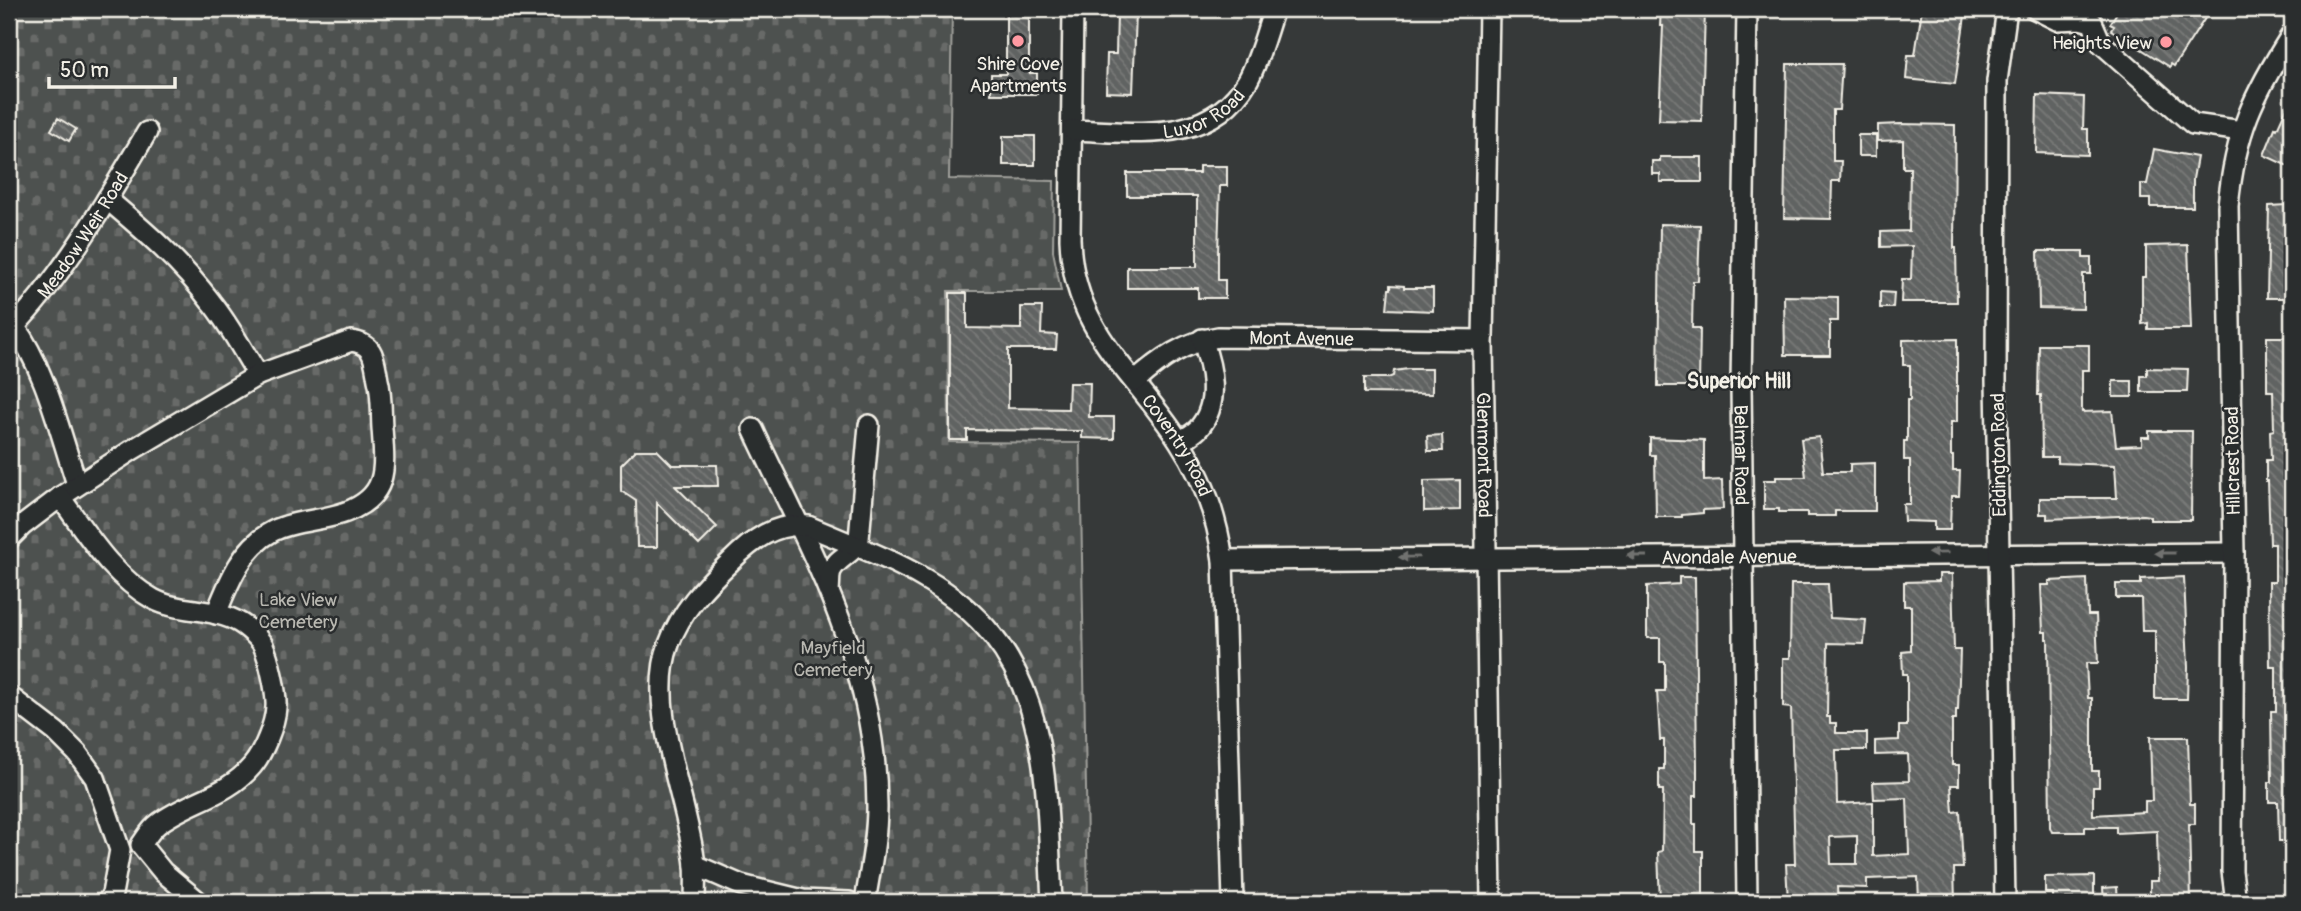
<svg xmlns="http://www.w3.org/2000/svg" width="2301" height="911" viewBox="0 0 2301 911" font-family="Pangolin,sans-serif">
<defs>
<pattern id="cemetery-stones" width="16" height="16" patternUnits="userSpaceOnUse" patternTransform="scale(1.75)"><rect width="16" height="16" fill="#4e514f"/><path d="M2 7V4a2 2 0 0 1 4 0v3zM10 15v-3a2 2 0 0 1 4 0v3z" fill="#686a68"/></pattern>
<pattern id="building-back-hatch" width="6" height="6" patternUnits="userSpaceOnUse" patternTransform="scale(1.75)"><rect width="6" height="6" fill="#616362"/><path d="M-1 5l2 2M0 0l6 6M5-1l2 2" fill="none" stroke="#787a78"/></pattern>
</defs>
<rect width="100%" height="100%" fill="#363939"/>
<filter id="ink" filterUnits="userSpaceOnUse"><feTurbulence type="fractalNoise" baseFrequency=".0143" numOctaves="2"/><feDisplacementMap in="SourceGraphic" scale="14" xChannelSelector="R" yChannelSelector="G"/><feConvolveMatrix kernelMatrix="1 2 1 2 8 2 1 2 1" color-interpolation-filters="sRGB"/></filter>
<g filter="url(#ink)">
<path fill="url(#cemetery-stones)" stroke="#a1a19c" stroke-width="2" d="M9,9H952L949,179L1054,181L1053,251L1061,291H948L949,442L1080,443L1088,902H9Z"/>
<path fill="url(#building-back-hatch)" stroke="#f4f1e8" stroke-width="2" fill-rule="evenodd" d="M1006,9H1029V73H1037V94H991V74H1006Z
M1661,9H1705L1702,121L1659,120L1663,26H1660Z
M1922,9H1966L1955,84L1906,79L1908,55H1915Z
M2119,9H2211L2174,66L2171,64L2170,67L2111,30L2114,26L2110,24Z
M1117,13H1136L1133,93L1106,92L1107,54H1116Z
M1787,64H1842L1839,110H1833V161H1841L1840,181H1832L1831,219L1784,218Z
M2037,95L2084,97L2083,129H2088V155L2036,153Z
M2292,96V168L2264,155L2275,128L2277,129Z
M58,118L76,129L69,141L51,130Z
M1900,124L1955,125L1954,248H1956L1957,302H1901L1902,279H1911L1912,246L1881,247V232L1909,231L1910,168H1903V140L1878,141V125Z
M1858,135H1876V156H1858Z
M1003,136H1035V165H1003Z
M2154,149L2197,157L2193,179V207H2150V199H2141V184H2147Z
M1660,157H1702V182H1660V174H1652V161H1660Z
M1199,166H1227V186H1220L1218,254V280H1225V298H1198V288H1127V267H1197V196H1127V173H1199Z
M2286,205V210H2292V298H2267L2269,206Z
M1660,224L1700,225L1698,281H1693L1692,328H1700L1699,386H1658Z
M2188,245L2191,329H2148V323L2142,324V277H2146V246Z
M2038,251H2083V258H2091V274H2083V309L2039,308Z
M1391,285L1404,286V288H1433V311L1387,309L1389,289H1391Z
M1880,292L1894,293L1893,308H1880Z
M950,293H967V328L1021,329V307H1042L1041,334L1057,335L1056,349H1008V408L1068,409L1069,383H1090L1089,417H1114V439L1082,438V431L967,430V440H950Z
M1784,296L1838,297V321H1830V355H1785Z
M2267,337H2292V841H2279L2278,802H2269V782H2272L2271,711H2276V667H2270L2269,582H2275V544H2270L2268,481H2266V460H2271L2270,431L2274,430L2273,391H2267Z
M1957,339V422H1951V456H1953V471H1960L1959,496H1951L1950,530H1934V522L1904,521L1903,504H1910V460H1904V441H1907V400H1910V365H1903V340Z
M2039,345H2089V370H2082V412L2112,411L2116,446L2142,445V437H2149V431H2192L2191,520H2150V516L2143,515L2047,519V514H2040V498H2117L2115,465L2057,463V457H2042L2041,395H2038Z
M2147,368L2188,369L2187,392H2141V376H2147Z
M1408,369H1432V394L1364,393V378H1388L1393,376L1394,371Z
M2113,381H2132V397H2113Z
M1442,435L1443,451H1428L1427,436Z
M1819,437L1823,472H1850V464L1875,463V511H1835V516H1807V512H1779V509H1764V480H1776V477H1806L1801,439Z
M1650,438L1704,440V481L1722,480L1723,509L1703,510V513L1682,515V517H1656L1655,455H1650Z
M636,450H657L672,465H717L718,486H675L717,527L699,545L657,503V547H637L636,501L621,491V465Z
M1460,480V510L1424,511V481Z
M1939,574H1952L1954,650H1960L1958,710H1956V720H1952V765H1959V785H1951L1953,812L1960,811L1963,868H1954L1955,902H1919L1918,877L1867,879V888L1837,887L1838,902H1788L1786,864H1795L1791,708L1783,707V658H1790L1791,584H1828L1830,618L1866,620L1864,644L1828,643L1827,717H1830V723H1836V733H1867V750H1836L1837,804L1873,802V856L1909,854L1907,798L1874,799L1873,782L1909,781L1908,754L1875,755V741L1899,740V726H1907V674H1903L1902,652L1911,651V606H1904V582L1939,581ZM1857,836V864H1831L1830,837Z
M1679,577H1695L1697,769V796H1693V824H1696V851H1703V902H1660L1658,852L1662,851L1663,790H1659V769H1664V740H1660L1657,691H1665V662H1660V638H1647V586L1679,584Z
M2184,577L2188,667L2187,699H2155V631H2142L2141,598H2116V584H2141V579Z
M2087,579L2088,615H2096L2098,663H2086L2088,698H2092V771H2099V787H2093V815L2145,812V801H2152L2150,737H2188L2190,804H2195V824H2189L2191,902H2150V881H2158L2157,831L2116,833V827H2085V832H2052L2050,827L2048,639H2046V632H2043L2041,585H2049V581Z
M2094,876V898H2066V902H2053V893H2045V877Z
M2117,887L2118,902H2104L2103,888Z"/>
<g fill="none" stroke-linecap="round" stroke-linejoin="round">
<g stroke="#f4f1e8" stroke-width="24">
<g id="minor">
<path id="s1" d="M1073,9L1070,239C1073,332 1133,370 1179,441C1203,477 1217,517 1223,560L1233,902"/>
<path id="s2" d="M1489,9L1483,340L1491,902"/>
<path id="s3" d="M1747,9L1741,384L1747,902"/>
<path d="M2035,9L2057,20L2080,19L2092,22L2101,43L2193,124L2242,131"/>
<path id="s4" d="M1073,130C1137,132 1210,146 1248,80C1260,58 1266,32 1274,9"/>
<path d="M107,199C145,231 182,263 211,302C229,324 243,351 258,375"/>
<path d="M14,326C46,369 60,434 77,484"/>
<path id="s5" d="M9,332C64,275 107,200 147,132"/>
<path id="s6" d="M1136,381C1161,359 1184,342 1218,337L1483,340"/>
<path d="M753,429C811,553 877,665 877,807C877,839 870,871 865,902"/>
<path d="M1180,441C1186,438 1193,434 1198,429C1221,404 1212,367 1202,339"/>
<path d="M60,497L132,450L258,375L351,341C375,344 374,359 378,380C382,395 381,412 382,428C385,468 389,496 346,512C323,521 295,520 273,531C242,547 228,584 216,614"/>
<path d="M9,539L22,526L60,497C87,534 112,576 153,599C179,613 214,607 240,623C247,627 259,638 263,645C269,658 277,693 276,707C275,725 263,753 252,766C227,796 188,801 158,824C151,829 146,838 141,845L163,872L199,902"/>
<path id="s7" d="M1223,560L2234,553"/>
<path d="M829,590C830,584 829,576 831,571C837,557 855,554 859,539L869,425"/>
<path d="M9,696L56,732L77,753L95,778L120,850L112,894L107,902"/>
<path d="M695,865L741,885L803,900L849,902"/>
<path d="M695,902C695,890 696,877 695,865C688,799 645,708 669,644C681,611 704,587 729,563C752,540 775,522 808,526C847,543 888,557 925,579C1053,653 1045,773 1052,902"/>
<path d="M2005,902L1996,380L1997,81L2007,9"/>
<path d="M2236,902L2232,871L2234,553L2228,206C2235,133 2253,95 2292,34"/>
</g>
</g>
<use href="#minor" stroke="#2a2d2e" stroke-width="19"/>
</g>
<defs><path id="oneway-solid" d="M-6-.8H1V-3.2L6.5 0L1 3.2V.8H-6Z" transform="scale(1.75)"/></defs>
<g fill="#71726f">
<use href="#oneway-solid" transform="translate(1938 553) rotate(179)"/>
<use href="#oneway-solid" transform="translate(2165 553) rotate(180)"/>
<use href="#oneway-solid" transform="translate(1637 556) rotate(180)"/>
<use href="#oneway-solid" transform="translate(1409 557) rotate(179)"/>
</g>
</g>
<g fill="#ff9aa2" stroke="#2a2d2e" stroke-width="2.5">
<circle cx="1018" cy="41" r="7"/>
<circle cx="2166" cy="42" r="7"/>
</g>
<g text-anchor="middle" stroke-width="5" stroke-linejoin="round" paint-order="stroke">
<g font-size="19" fill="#f4f1e8" stroke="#2a2d2e" text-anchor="end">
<text x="2152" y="49">Heights View</text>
<text x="1018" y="70" text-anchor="middle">Shire Cove<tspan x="1018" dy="22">Apartments</tspan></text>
</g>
<g font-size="19" fill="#f4f1e8" stroke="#2a2d2e">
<text dy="7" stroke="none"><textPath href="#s4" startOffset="135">Luxor Road</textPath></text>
<text dy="7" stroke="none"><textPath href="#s5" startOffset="122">Meadow Weir Road</textPath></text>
<text dy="7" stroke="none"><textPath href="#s6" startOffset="178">Mont Avenue</textPath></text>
<text dy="7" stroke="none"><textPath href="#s1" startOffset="467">Coventry Road</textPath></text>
<text dy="7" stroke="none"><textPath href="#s2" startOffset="446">Glenmont Road</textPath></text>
<text dy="7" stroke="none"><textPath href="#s3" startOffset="446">Belmar Road</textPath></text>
<text transform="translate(1998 455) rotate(-91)" y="7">Eddington Road</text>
<text transform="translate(2232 461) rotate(-91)" y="7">Hillcrest Road</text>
<text dy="7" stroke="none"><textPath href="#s7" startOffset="506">Avondale Avenue</textPath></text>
</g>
<g font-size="19" fill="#bab9b2" stroke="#2a2d2e">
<text x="298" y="606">Lake View<tspan x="298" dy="22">Cemetery</tspan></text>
<text x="833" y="654">Mayfield<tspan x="833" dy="22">Cemetery</tspan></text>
</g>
<g font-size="21" font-weight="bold" fill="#f4f1e8" stroke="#2a2d2e">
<text x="1739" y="388">Superior Hill</text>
</g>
</g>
<rect width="2301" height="911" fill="none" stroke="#2a2d2e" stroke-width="35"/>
<rect x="18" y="18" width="2266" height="876" fill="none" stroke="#f4f1e8" stroke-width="2.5" filter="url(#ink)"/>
<path d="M49 77v10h126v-10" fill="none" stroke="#f4f1e8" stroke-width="3.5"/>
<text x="60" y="77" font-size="21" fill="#f4f1e8" stroke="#2a2d2e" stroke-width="5" paint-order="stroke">50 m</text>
</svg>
